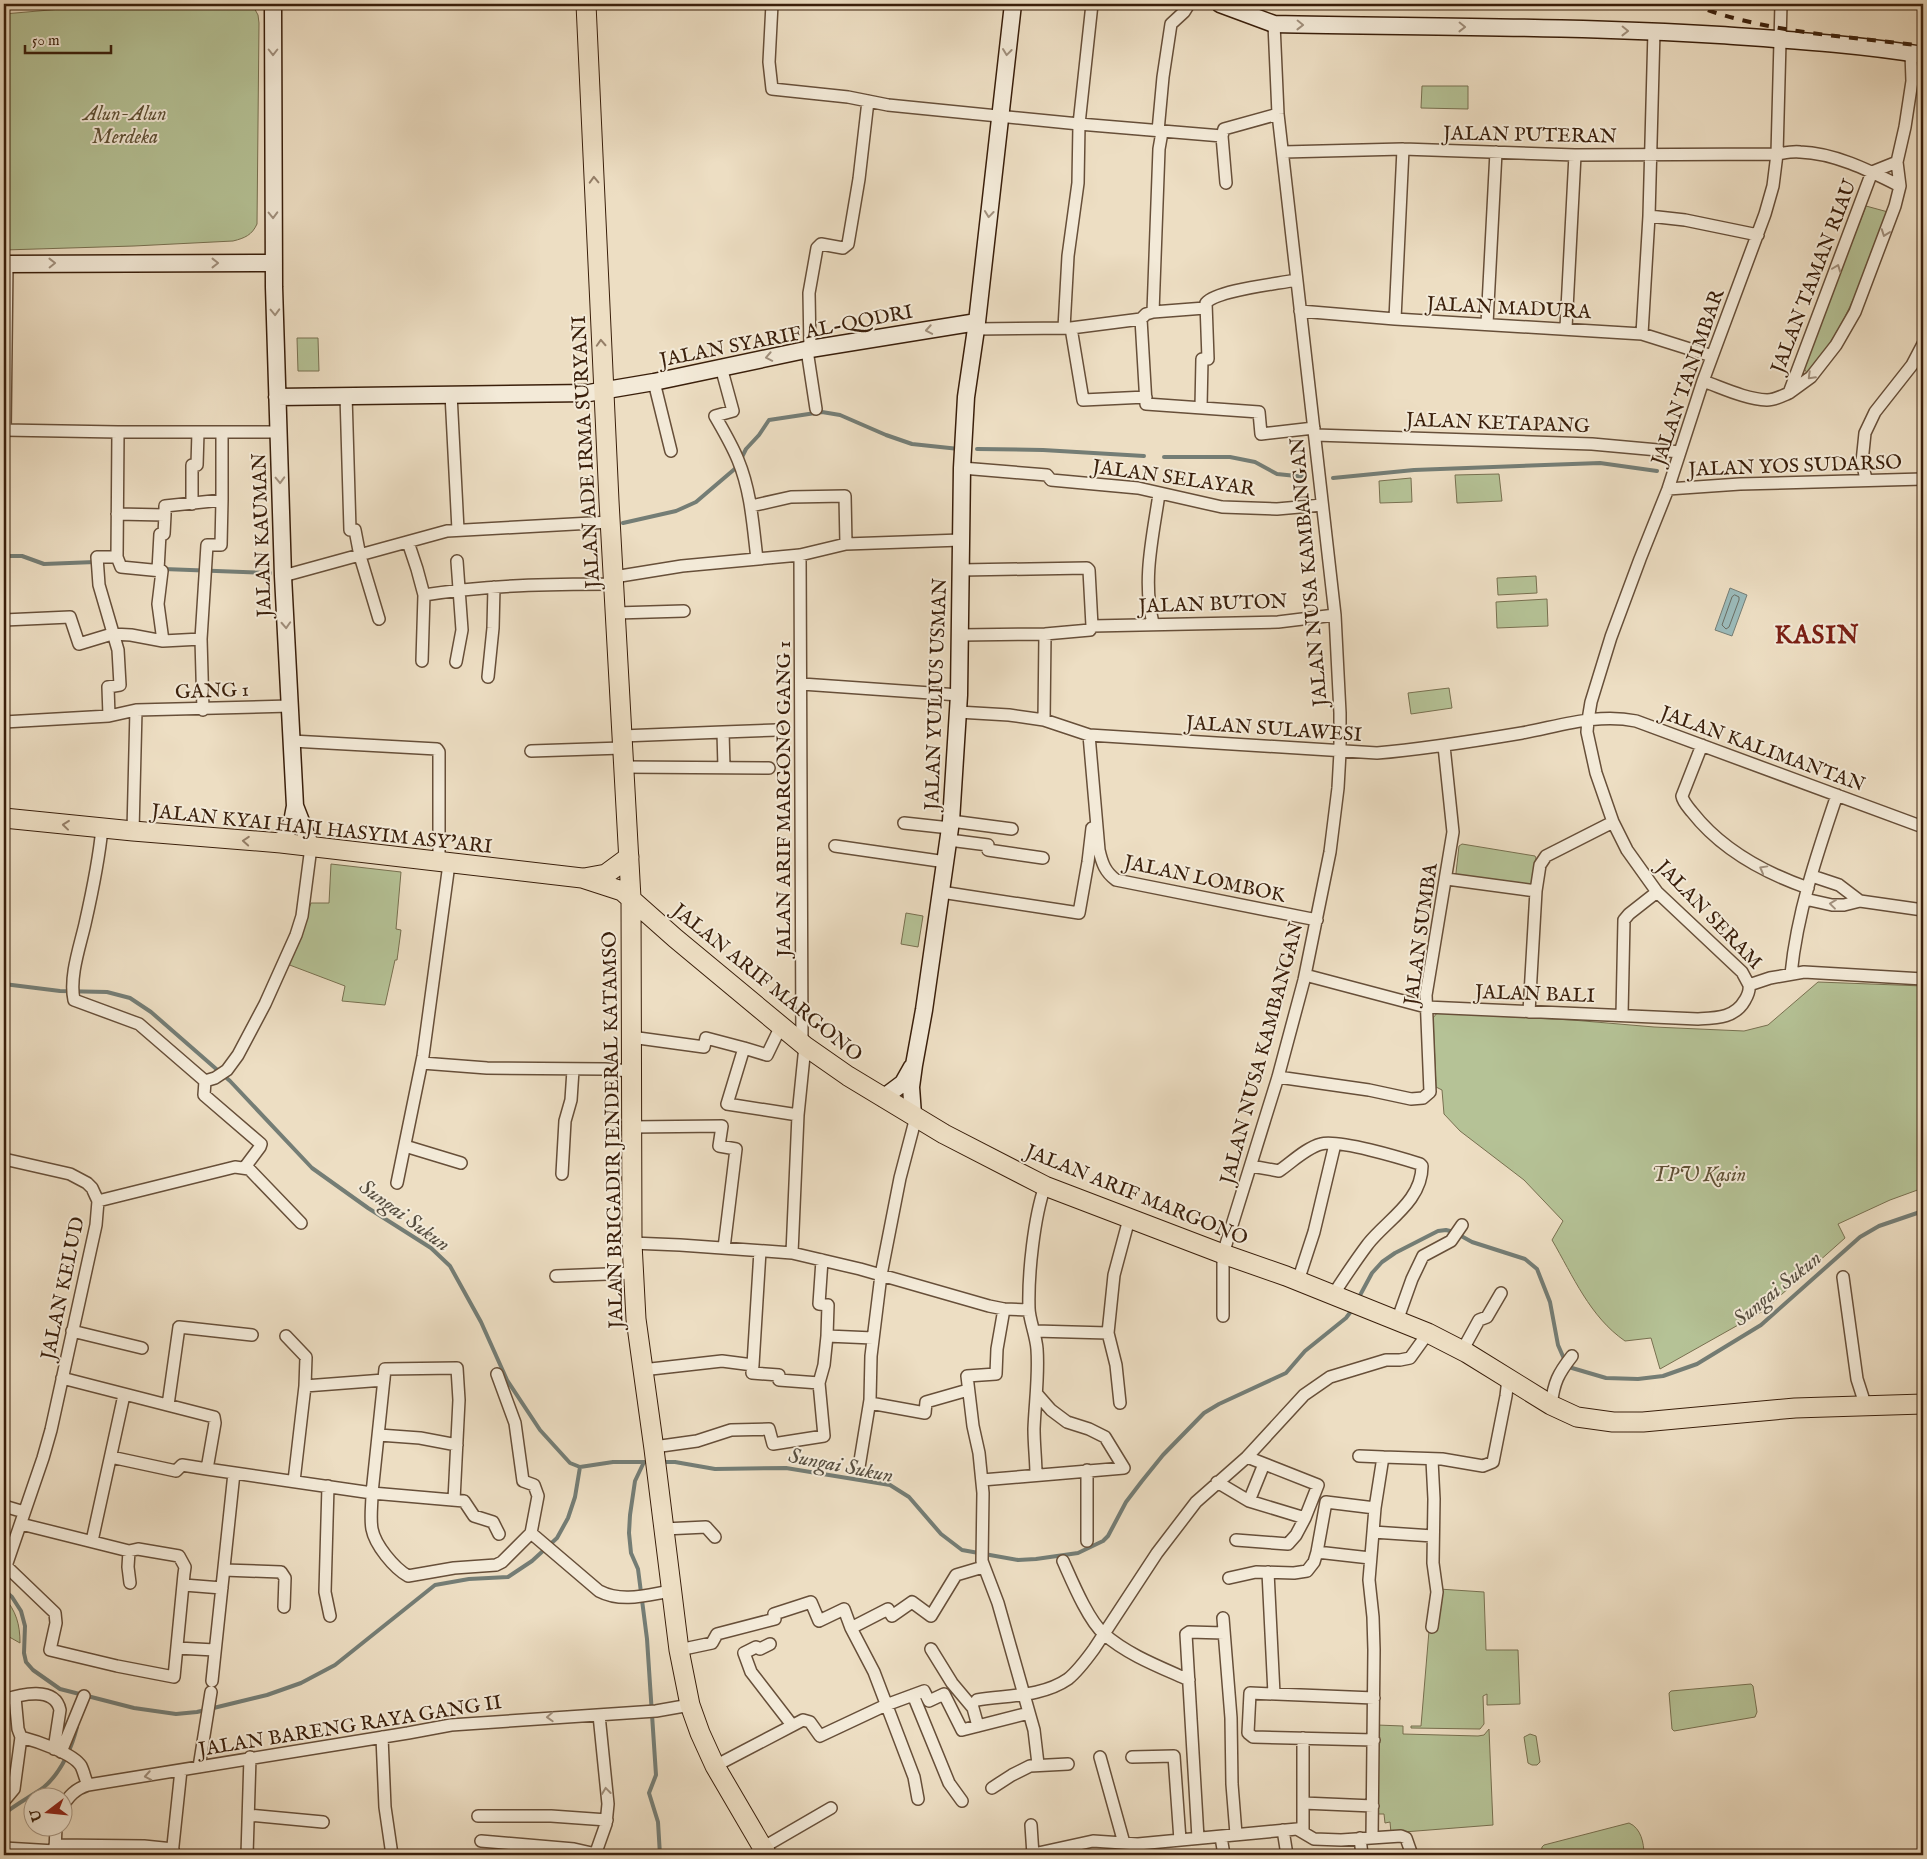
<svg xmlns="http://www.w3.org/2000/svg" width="1927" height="1859" viewBox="0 0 1927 1859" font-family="'IM FELL English',serif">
<rect width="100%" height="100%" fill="#eddec3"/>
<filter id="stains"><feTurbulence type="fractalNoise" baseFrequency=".004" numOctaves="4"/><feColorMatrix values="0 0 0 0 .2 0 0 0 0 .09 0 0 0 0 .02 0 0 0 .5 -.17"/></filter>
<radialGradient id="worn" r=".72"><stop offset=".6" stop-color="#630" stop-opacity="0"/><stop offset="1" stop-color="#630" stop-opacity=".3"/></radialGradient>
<path fill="#b5c296" stroke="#787050" d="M118,4H252L258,15L259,23L257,224C252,235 245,238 233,241L134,246L4,250V14Z
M1422,86H1468V109L1421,108Z
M1866,206L1888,212C1866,267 1848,328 1807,373L1803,367Z
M297,338H318L319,371H298Z
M1499,474L1502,501L1457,503L1455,475Z
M1411,478L1412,502L1380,503L1379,481Z
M1536,576L1537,593L1498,595L1497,578Z
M1547,599L1548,626L1497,628L1496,602Z
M1449,688L1452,708L1411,714L1408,693Z
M1462,844L1535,856L1536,858L1532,883L1530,885L1457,875L1456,873L1459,846Z
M331,864L401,872L396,929L401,930L397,960H395L385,1005L342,1001L345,986L287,964L311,903H329Z
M906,913L923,916L918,947L901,944Z
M1818,982L1923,986V1188L1890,1200L1838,1224L1845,1238L1763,1311L1660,1369L1651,1338L1625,1341C1590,1317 1573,1276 1552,1240L1563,1221L1524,1180L1460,1131L1444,1114L1442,1090L1436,1087L1433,1018L1437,1013L1572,1020L1654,1027L1744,1031L1768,1025Z
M1439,1589L1484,1592L1486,1650H1518L1520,1704L1487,1705V1694L1483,1696L1484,1724L1480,1729L1411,1728V1726H1421L1429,1631Z
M4,1597C16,1611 20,1624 20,1643L4,1634Z
M1751,1684L1753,1686L1757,1712L1755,1717L1674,1731L1672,1729L1669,1693L1671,1691Z
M1377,1725L1403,1726V1734L1478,1736L1484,1735L1489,1729L1493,1825L1391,1833L1390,1822L1385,1823L1384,1814H1375Z
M1530,1734L1536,1736L1540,1762L1537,1765H1532L1528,1763L1524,1737Z
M1629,1823C1641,1828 1644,1843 1644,1855H1541L1542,1847L1544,1845Z"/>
<path fill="#9bbbbb" stroke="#747d75" d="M1730,588L1747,595L1732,636L1715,630Z"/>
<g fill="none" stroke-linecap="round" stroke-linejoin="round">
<path stroke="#6a6d63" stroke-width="1" d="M1735,595L1739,597V600L1729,627L1726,629L1722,625L1732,597Z"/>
<path stroke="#747d75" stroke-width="4" d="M977,449L1043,450L1144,456
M1164,457H1230L1255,462L1277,474L1306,477
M1333,478L1414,470L1600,463L1657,471
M623,523L676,511L696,502L737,467L746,449L759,435L769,420L822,412L840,415L886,435L912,444L959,449
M4,556H22L44,564L95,562
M164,569L270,573
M4,984L60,991L107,992L130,998L151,1012L230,1081L312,1168L368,1208L431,1248L450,1266L481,1322L507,1380L540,1430L570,1463L580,1467L613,1462H650
M1358,1299L1372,1273L1382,1262L1395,1253L1438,1231L1446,1230L1454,1232L1472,1242L1525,1259L1537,1269L1550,1302L1558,1345L1565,1361L1572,1368L1606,1378L1638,1379L1663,1376L1697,1364L1761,1325L1860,1237L1879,1226L1923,1211
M644,1462L635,1481L630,1515L629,1533L631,1553L638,1569L647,1639L656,1775L649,1793L658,1822L660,1855
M662,1462H675L715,1469L786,1468L890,1485L909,1497L941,1534L962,1550L1018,1560L1036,1559L1078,1553L1103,1541L1108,1536L1126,1502L1142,1481L1163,1455L1204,1413L1219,1404L1286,1373L1305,1351L1346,1318L1352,1310
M4,1590L12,1597L21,1611L25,1626L24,1653L26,1662L33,1670L60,1689L134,1708L176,1714L197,1712L267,1695L301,1683L335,1665L435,1585L469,1579L508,1577L532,1561L557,1538L568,1518L575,1497L580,1467
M4,1814C16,1804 30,1797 43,1788C62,1772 71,1750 77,1727"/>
<g stroke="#674f39" stroke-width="14">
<path id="street" d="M772,4L769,62L772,89L848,97L888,105L1079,124L1222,136
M1781,4L1777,154L1773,186L1765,214L1703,381L1668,489L1640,559L1611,637L1591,702L1588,720L1587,732L1596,773L1613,822L1627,850L1657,892L1742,972L1749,985L1770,978L1804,972L1923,979
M1158,131L1163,77L1171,24L1184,12L1189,4
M1283,152L1403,149L1575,155L1777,154C1784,153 1793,151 1800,152C1835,153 1870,171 1900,186
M1897,162L1872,172L1789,393L1811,377L1836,345L1855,312L1895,206L1900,186L1897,162L1905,127L1912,81L1911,53
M1226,183L1222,136L1224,129L1278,114
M1649,216L1685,220L1758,235
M1300,311L1395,319L1642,334L1712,356
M1153,312L1159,149L1162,132
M1141,319L1146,404L1259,412L1261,434L1314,428
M1395,319L1403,149
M1487,324L1496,152
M1064,328L1068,256L1078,183L1079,124L1092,4
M1071,328L1083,400L1146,397
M1566,328L1575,155
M976,329L1071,328L1141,319L1146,314L1153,312L1205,308
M1642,334L1649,216L1654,31
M810,349L809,293L817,248L821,244L843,248L848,244L859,179L868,101
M807,350L816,409
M721,367L733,411L715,416C723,430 732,445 738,460C751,491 753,526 757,559
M1703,381C1723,388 1745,399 1767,400C1775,400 1782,396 1789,393
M654,382L671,451
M451,394L458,530
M346,395L350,530H355L360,556L379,619
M1201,407L1202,359H1208L1206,303C1217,290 1277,284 1296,280
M4,430L118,432H278
M5,430L7,264
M1315,435L1592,444L1680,452
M962,468L1047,475L1051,480L1138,488L1222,507L1277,509L1322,505
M1866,479L1862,462L1865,433L1875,412L1912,365L1923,344
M1668,489L1740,484L1923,479
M192,504V465H197L198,432
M751,506L791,497L845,496L846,544
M117,514L165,515V506L222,500V432
M408,542L417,569L424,595L422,661
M800,555L802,1044
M117,557L118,432
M158,570L160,534H164L165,515
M283,576L447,531L610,522
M614,577L682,566L800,555L846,544L961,540
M424,595C487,585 550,584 614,584
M616,613L684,611
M4,620L70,617L79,644L112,634L131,635L163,641L201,639
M1153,623C1142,580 1153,536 1159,494
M1092,626L1278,622L1335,615
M961,635L1045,634L1090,630L1092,626L1089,570L1087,568L961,570
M456,662L462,630L457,561
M488,677L493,628L494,587
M802,684L959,695
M203,710L201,639L207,545H221L222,500
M958,712L1009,715L1044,720L1089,735L1377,753C1426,749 1474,741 1522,733C1560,726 1597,713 1636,721L1923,827
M109,716L108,687L120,685L118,650L99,585L97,557H117L121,567L162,571L158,604L163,641
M1044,720L1045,634
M4,722L109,716L136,710L290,706
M723,732L777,730
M1089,735L1099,850C1102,863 1105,872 1116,880L1317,920
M622,736L723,732L724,767
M292,741L437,749L439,752V862
M1702,745L1682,796C1683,802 1688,807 1692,812C1721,849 1765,873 1808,888
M531,751L622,748
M623,767L769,768
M951,821L1012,829
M904,823L950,828
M102,828C99,860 92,893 85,924C80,946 69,977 74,1000L139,1024L205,1081L215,1078L227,1070L238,1055L265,1004L296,935L302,916L311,847
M133,831L136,710
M949,840L988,845V850L1043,858
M835,846L946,862
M1812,876L1839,885L1860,901
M1447,879L1536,891
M941,892L1079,913L1088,862L1092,828
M1805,899L1832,905H1844L1860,901L1923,910
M1791,974C1797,913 1817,854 1837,795
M1305,975L1426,1007L1698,1019C1717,1018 1735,1018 1745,1000C1748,995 1750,991 1749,985
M1529,1012L1536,891L1540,865L1546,856L1613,822
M1622,1015L1624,920L1629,914L1657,892
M781,1026L767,1055L744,1048L727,1104L798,1115
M631,1037L704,1047L706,1038L744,1048
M422,1063L487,1068L605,1069L631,1071
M1278,1077L1369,1090L1411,1099L1423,1098L1430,1092L1426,995L1453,832L1444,746
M205,1081L204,1095L261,1144L260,1147L245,1167
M632,1127L722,1126L719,1146L736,1149L724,1248
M405,1146L461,1163
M4,1159L70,1174L87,1183L92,1188L98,1201L96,1225L51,1430L43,1458L6,1566
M1251,1166L1279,1171C1292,1162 1306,1148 1321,1144C1338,1139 1401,1158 1420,1164L1422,1166C1422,1201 1387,1220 1368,1244C1356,1260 1344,1278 1333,1295
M562,1174L565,1121L571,1100L573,1070
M397,1183L423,1056L449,864
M98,1201L235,1167L249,1169L301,1223
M632,1243L680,1245L792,1253L860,1269L989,1306L1004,1309L1029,1310
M792,1253L798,1115L805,1046
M822,1260L819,1304L828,1305L827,1336L873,1338
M556,1276L633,1273
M1843,1277L1857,1379L1866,1407
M1298,1281L1314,1232L1335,1144
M1004,1309L997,1349L996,1374L967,1376L973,1426L979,1453L983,1493L982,1561L998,1603L1034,1730L1038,1764
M1223,1316V1254L1278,1077L1304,980L1330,852L1338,788L1340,752V713L1335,615L1278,114L1274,24
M1397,1321L1412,1279L1423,1256L1451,1241L1462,1225
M72,1331L142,1348
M1035,1331L1108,1333
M286,1336L306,1357L305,1386L294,1481
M1462,1351L1479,1320L1487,1317L1501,1293
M753,1365L760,1251
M642,1370L722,1361L753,1365L752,1373L779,1375V1380L819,1383L824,1365L827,1336
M497,1374L515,1423L523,1481L534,1485L538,1496L531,1533
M62,1378L214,1417L215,1423L207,1469L372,1493C372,1505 370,1518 372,1529C375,1545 394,1568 408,1576L454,1568L496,1565L502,1562L531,1533L599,1591C622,1603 647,1595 671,1591
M305,1386L384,1380
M870,1403L925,1413L926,1402L968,1390
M1120,1403L1116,1365L1108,1333L1114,1275L1129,1219
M168,1405L179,1327L252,1335
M1551,1405C1554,1382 1558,1374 1572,1356
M379,1435L420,1438L457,1445
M654,1447L697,1441L731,1430L769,1429L773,1444L824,1436L819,1383
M1359,1456L1383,1457
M111,1457L176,1471L182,1465L207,1469
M1247,1457L1318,1485L1305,1518
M1432,1460L1434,1499L1433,1563L1437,1592L1432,1627
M859,1467L870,1400L871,1356L881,1275L900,1178L916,1117
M1036,1475C1036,1460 1034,1445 1034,1429C1035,1402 1039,1376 1037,1349C1036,1335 1029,1319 1029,1308C1028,1274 1034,1217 1045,1186
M982,1480L1124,1468L1105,1437L1089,1429L1067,1422L1051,1410L1037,1394
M1217,1482L1249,1501L1305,1518L1296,1535L1288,1544L1236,1540
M328,1486L325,1592L330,1616
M454,1500L459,1400L457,1368L385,1369L372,1493L464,1501L474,1516L493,1522L499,1534
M1249,1501L1264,1464
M4,1506L24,1512
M664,1529L706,1527L715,1537
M1373,1532L1433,1536
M92,1541L124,1395
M1087,1541V1470
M129,1551L128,1567L130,1583
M1317,1552L1326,1502L1375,1508
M1063,1561C1072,1581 1088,1620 1104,1634C1128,1655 1160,1667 1189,1680
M4,1567L6,1566L55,1613L56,1623L50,1650L117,1666L174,1677L184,1574L185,1567L179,1556L138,1549L129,1551L21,1524
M224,1570L281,1572L285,1578L284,1607
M1268,1572L1274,1694
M1229,1578L1256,1572L1294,1573L1307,1571L1314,1562L1317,1552L1370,1558
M184,1585L222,1588
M1223,1618L1231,1718L1232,1784L1236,1834
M851,1628L874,1672L914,1777L918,1799
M770,1644L760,1649L756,1647L744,1653L751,1672L792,1725
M177,1648L215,1650
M931,1649L952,1683L973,1708L978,1726
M679,1650L712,1643L717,1634L775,1619L774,1614L811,1602L819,1621L844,1609L851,1628L888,1609L892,1616L912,1602L931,1616L956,1575L983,1567
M212,1681L234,1473
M913,1695L949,1783L962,1801
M15,1697L18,1729L21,1737
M4,1700C21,1694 55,1686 60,1710L54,1749
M977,1700C1007,1695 1042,1697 1068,1679C1078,1671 1086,1660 1094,1649L1157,1553L1196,1502L1247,1457L1304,1395L1330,1377L1386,1360H1400L1410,1358L1428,1333
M382,1737L385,1807L392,1855
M1303,1738V1832
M1374,1740L1253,1737L1248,1733L1250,1693L1374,1698
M61,1752L84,1696
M1100,1757L1124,1843
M1132,1757L1174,1756L1180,1840
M715,1766L803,1720L810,1722L820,1736L886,1705L924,1691L929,1701L944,1694L962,1730L1029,1713
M199,1767L211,1692
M992,1788L1012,1775L1030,1766L1068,1764
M4,1801L14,1789L21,1737C36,1741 73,1753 81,1766C84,1772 85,1779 88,1785
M1303,1803L1373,1806
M62,1807C69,1796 75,1789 88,1785L408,1733L451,1725L656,1711L690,1705
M249,1815L323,1822
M478,1816H551L607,1820
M1031,1825L1033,1855
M1283,1830L1287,1855
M1221,1837L1224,1855
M1198,1838L1186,1634L1189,1632L1224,1633
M1360,1838L1362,1855
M1372,1838L1374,1650L1373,1617L1369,1580L1375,1508L1383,1457L1442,1459L1483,1466L1493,1462L1506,1396L1508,1379
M481,1841L574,1849L596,1854
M55,1845L144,1846L173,1849
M4,1848L55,1851
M762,1848L831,1808
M55,1852L56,1826
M172,1855L181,1770
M247,1855L250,1757
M595,1855L606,1824L608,1804L599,1715
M1029,1855L1093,1841L1138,1844L1297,1829L1314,1839L1341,1840L1401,1836L1406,1838L1412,1855"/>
</g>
<g stroke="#3a1f0b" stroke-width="19">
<path id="secondary" d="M273,4L274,287L283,576L295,806L311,847
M1220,4L1274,24C1423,27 1572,26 1720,35C1788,40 1856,44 1923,55
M4,264L274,263
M277,397L589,393L654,382L810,349L977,322
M281,843L292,822L295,806
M883,1098L903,1083L912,1067
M913,1115L911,1087L914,1065L924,1010L951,821L959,695L962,468L966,397L977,322L1013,4"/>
</g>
<g stroke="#3a1f0b" stroke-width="21">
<path id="primary" d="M586,4L609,501L631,898L632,1243L636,1319L654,1449L679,1650L690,1705L700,1733L715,1766L767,1855
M4,818L133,831L281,843L582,878L622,891L675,938L805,1046L848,1076L944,1134L1045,1186L1223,1254L1286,1276L1428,1333L1467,1353L1551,1405L1577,1417L1613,1422H1643L1795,1408L1923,1404
M584,878L606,874L629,857"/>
</g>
<use href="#street" stroke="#f3ead8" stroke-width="11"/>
<use href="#secondary" stroke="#f3ead8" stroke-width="16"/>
<use href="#primary" stroke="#eddec3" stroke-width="19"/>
<path stroke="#3a1f0b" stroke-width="4" stroke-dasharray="9 9" stroke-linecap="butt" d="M1691,4C1764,33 1846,36 1923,46"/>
</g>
<defs><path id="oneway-chevron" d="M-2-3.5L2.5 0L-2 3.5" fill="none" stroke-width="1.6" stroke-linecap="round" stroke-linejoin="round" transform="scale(1.25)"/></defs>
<g stroke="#a08f7c">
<use href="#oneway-chevron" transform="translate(1300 25) rotate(1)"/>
<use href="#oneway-chevron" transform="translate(1462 27) rotate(1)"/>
<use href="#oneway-chevron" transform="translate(1625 31) rotate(1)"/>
<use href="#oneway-chevron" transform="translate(273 52) rotate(90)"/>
<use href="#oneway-chevron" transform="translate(1007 52) rotate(97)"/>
<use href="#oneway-chevron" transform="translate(989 214) rotate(96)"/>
<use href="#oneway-chevron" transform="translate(273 215) rotate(89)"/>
<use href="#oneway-chevron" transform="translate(1885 233) rotate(110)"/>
<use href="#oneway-chevron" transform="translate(52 263) rotate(-1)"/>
<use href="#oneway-chevron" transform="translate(215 263)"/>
<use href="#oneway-chevron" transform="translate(1837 268) rotate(-69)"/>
<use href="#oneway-chevron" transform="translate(275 312) rotate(88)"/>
<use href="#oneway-chevron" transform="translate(929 330) rotate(170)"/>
<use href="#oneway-chevron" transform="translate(769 357) rotate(169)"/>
<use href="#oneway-chevron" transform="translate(1811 376) rotate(135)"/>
<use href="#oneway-chevron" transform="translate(280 480) rotate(88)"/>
<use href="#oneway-chevron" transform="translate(286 625) rotate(87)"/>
<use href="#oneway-chevron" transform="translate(1763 869) rotate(-151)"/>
<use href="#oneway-chevron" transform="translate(1833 904) rotate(-173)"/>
<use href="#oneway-chevron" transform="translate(550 1717) rotate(177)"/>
<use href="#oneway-chevron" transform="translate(148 1776) rotate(170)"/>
<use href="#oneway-chevron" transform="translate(606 1791) rotate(-97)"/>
</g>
<g stroke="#947e67">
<use href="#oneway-chevron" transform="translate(594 180) rotate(-92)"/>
<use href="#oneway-chevron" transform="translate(601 343) rotate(-93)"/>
<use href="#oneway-chevron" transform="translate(66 825) rotate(-174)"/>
<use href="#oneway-chevron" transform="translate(246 841) rotate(-176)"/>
</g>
<g text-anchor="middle" stroke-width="4" stroke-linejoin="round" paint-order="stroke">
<g font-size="20" font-style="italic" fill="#5f5035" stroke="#f3ead8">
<text x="125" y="120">Alun-Alun<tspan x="125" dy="23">Merdeka</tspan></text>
<text x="1699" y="1181">TPU Kasin</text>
</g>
<g font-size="20" fill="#3a1f0b" stroke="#f3ead8">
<text transform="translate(1530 134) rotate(1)" y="7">JALAN PUTERAN</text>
<text transform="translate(1813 276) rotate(-69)" y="7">JALAN TAMAN RIAU</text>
<text transform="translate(1509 307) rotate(3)" y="7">JALAN MADURA</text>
<text transform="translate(786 335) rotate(-11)" y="7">JALAN SYARIF AL-QODRI</text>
<text transform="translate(1687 377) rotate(-71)" y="7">JALAN TANIMBAR</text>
<text transform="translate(1498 422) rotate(2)" y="7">JALAN KETAPANG</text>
<text transform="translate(585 452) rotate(-93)" y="7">JALAN ADE IRMA SURYANI</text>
<text transform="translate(1795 465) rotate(-2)" y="7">JALAN YOS SUDARSO</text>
<text transform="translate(1174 477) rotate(8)" y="7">JALAN SELAYAR</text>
<text transform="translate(261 535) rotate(-92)" y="7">JALAN KAUMAN</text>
<text transform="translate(1308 572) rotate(-95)" y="7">JALAN NUSA KAMBANGAN</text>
<text transform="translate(1213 603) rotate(-2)" y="7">JALAN BUTON</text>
<text transform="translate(212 690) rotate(-2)" y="7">GANG 1</text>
<text transform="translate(935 694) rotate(-88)" y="7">JALAN YULIUS USMAN</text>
<text transform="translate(1274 728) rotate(4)" y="7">JALAN SULAWESI</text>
<text transform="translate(1763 748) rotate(20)" y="7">JALAN KALIMANTAN</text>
<text transform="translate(783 799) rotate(-90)" y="7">JALAN ARIF MARGONO GANG 1</text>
<text transform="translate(322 828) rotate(6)" y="7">JALAN KYAI HAJI HASYIM ASY'ARI</text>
<text transform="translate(1205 878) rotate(12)" y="7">JALAN LOMBOK</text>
<text transform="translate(1710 914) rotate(46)" y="7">JALAN SERAM</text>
<text transform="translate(1420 934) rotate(-82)" y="7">JALAN SUMBA</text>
<text transform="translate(768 982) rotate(39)" y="7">JALAN ARIF MARGONO</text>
<text transform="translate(1535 993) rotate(2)" y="7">JALAN BALI</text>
<text transform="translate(1261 1053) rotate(-75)" y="7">JALAN NUSA KAMBANGAN</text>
<text transform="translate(612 1130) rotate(-91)" y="7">JALAN BRIGADIR JENDERAL KATAMSO</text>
<text transform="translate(1137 1194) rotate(22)" y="7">JALAN ARIF MARGONO</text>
<text transform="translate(62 1288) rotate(-78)" y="7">JALAN KELUD</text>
<text transform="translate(350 1725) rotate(-9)" y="7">JALAN BARENG RAYA GANG II</text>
</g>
<g font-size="21" font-style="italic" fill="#574e40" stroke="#f3ead8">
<text transform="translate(405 1215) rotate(36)" y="7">Sungai Sukun</text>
<text transform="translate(1777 1288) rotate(-39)" y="7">Sungai Sukun</text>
<text transform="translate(841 1465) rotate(11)" y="7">Sungai Sukun</text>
</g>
<g font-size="25" font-weight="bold" letter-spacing="1" fill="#7a1f14" stroke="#f3ead8">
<text x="1817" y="643">KASIN</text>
</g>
</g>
<rect width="1927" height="1859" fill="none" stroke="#eddec3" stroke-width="20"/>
<rect x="5" y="5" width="1917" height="1849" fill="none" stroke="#3a1f0b" stroke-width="2.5"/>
<rect x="10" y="10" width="1907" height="1839" fill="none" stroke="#3a1f0b"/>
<g transform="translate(48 1812) rotate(254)"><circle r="24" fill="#f3ead8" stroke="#a99986"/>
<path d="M0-4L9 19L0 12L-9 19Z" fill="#8f2418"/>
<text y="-8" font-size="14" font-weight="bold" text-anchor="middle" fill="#3a1f0b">U</text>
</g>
<path d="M25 45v8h86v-8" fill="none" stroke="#3a1f0b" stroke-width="2.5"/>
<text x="32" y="45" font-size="15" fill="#3a1f0b" stroke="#f3ead8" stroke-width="4" paint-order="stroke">50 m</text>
<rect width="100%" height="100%" filter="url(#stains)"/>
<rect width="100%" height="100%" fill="url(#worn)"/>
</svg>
